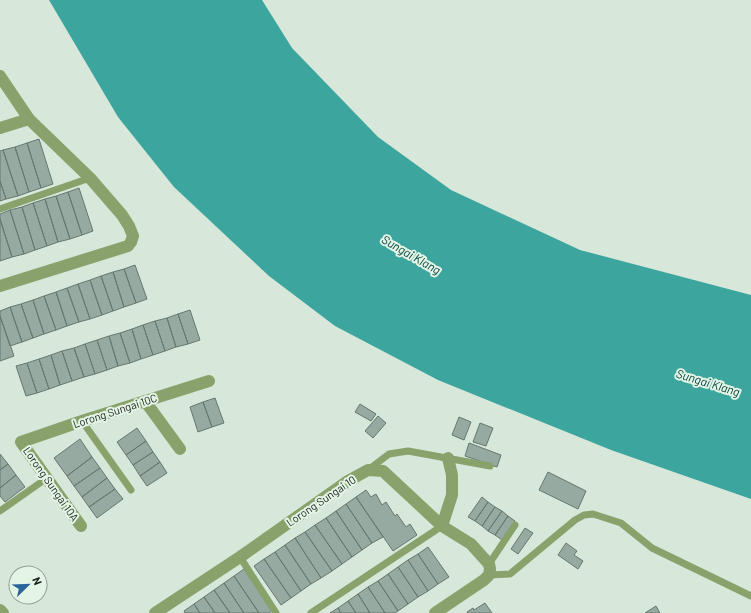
<svg xmlns="http://www.w3.org/2000/svg" width="751" height="613" viewBox="0 0 751 613" font-family="Barlow,sans-serif">
<rect width="100%" height="100%" fill="#d7e7d9"/>
<path fill="#3ba59e" d="M49,0H262L292,48L378,137L451,190L580,250L751,295V499L611,450L438,380L335,326L269,276L174,187L118,117Z"/>
<path fill="#96aaa2" stroke="#657871" d="M39,139L53,184L41,188L27,143Z
M27,143L41,188L29,192L15,147Z
M15,147L29,192L18,196L3,150Z
M3,150L18,196L6,199L0,181V151Z
M0,181L6,199L0,201Z
M79,188L93,231L82,235L68,192Z
M68,192L82,235L70,239L56,196Z
M56,196L70,239L58,242L45,199Z
M45,199L58,242L47,246L33,203Z
M33,203L47,246L35,250L22,207Z
M22,207L35,250L24,254L10,210Z
M10,210L24,254L12,257L0,219V214Z
M0,219L12,257L0,261Z
M135,265L147,299L136,303L124,269Z
M124,269L136,303L124,307L113,272Z
M113,272L124,307L113,311L101,276Z
M101,276L113,311L102,315L90,280Z
M90,280L102,315L90,319L78,284Z
M78,284L90,319L79,322L67,288Z
M67,288L79,322L67,326L56,292Z
M56,292L67,326L56,330L44,296Z
M44,296L56,330L44,334L33,300Z
M33,300L44,334L33,338L21,304Z
M21,304L33,338L22,342L10,307Z
M10,307L22,342L10,346L0,316V311Z
M190,310L200,340L188,344L178,314Z
M178,314L188,344L176,347L167,318Z
M0,316L14,356L0,361Z
M167,318L176,347L165,351L155,321Z
M155,321L165,351L153,355L143,325Z
M143,325L153,355L141,359L132,329Z
M132,329L141,359L130,363L120,333Z
M120,333L130,363L118,366L109,336Z
M109,336L118,366L107,370L97,340Z
M97,340L107,370L95,374L85,344Z
M85,344L95,374L84,377L74,348Z
M74,348L84,377L72,381L62,351Z
M62,351L72,381L60,385L51,355Z
M51,355L60,385L49,389L39,359Z
M39,359L49,389L37,393L27,363Z
M27,363L37,393L26,396L16,366Z
M215,398L224,423L212,427L203,402Z
M203,402L212,427L198,432L190,407Z
M360,404L376,414L371,421L355,412Z
M378,416L386,423L373,438L365,431Z
M459,417L471,422L464,440L452,435Z
M480,423L493,428L486,446L473,442Z
M137,428L146,441L126,455L117,442Z
M80,439L92,457L67,476L54,458Z
M146,441L153,452L133,465L126,455Z
M469,443L501,455L497,467L465,456Z
M153,452L160,462L140,476L133,465Z
M0,454L8,464L0,470Z
M92,457L100,468L74,486L67,476Z
M160,462L167,473L147,486L140,476Z
M8,464L16,475L0,488V470Z
M100,468L107,478L82,497L74,486Z
M548,472L586,491L578,509L539,490Z
M16,475L25,487L5,502L0,496V488Z
M107,478L115,489L89,507L82,497Z
M115,489L123,499L97,518L89,507Z
M366,490L371,497L376,494L382,505L386,502L395,516L397,514L406,527L410,524L417,535L393,551L356,497Z
M356,497L383,537L372,543L346,504Z
M482,497L488,502L475,521L468,517Z
M488,502L495,507L482,526L475,521Z
M346,504L372,543L362,550L336,511Z
M495,507L502,511L488,531L482,526Z
M336,511L362,550L352,557L326,518Z
M502,511L508,516L495,535L488,531Z
M508,516L515,521L502,540L495,535Z
M326,518L352,557L342,564L315,525Z
M315,525L342,564L332,571L305,532Z
M525,528L533,533L518,554L511,549Z
M305,532L332,571L321,578L295,538Z
M295,538L321,578L311,584L285,545Z
M566,543L577,551L574,555L583,561L578,569L558,555Z
M285,545L311,584L301,591L275,552Z
M428,547L449,577L438,584L418,554Z
M275,552L301,591L291,598L264,559Z
M418,554L438,584L428,591L408,560Z
M264,559L291,598L281,605L254,566Z
M408,560L428,591L418,597L398,567Z
M398,567L418,597L408,604L388,574Z
M244,569L272,611L269,613H259L234,576Z
M388,574L408,604L398,611L378,581Z
M234,576L259,613H244L224,583Z
M378,581L398,611L395,613H385L368,587Z
M224,583L244,613H230L214,590Z
M368,587L385,613H370L358,594Z
M214,590L230,613H215L204,597Z
M358,594L370,613H356L348,601Z
M204,597L215,613H200L194,604Z
M348,601L356,613H341L338,608Z
M485,603L492,613H468L467,612L473,608L474,610Z
M194,604L200,613H185L184,611Z
M656,606L660,613H645Z
M338,608L341,613H330Z"/>
<g fill="none" stroke-linecap="round" stroke-linejoin="round">
<path stroke="#89a26c" stroke-width="7" d="M0,209L90,178
M82,421L131,490
M368,470L389,454L408,451L490,466
M0,511L47,478
M240,557L276,613
M489,564L515,525
M489,575L510,574L575,520L584,515L593,514L621,523L652,548L751,596
M311,613L442,526"/>
<path stroke="#89a26c" stroke-width="12" d="M0,76L29,119L90,178L122,215L129,226L133,236L131,242L128,246L0,286
M0,128L29,119
M145,401L180,449
M81,526L21,442L82,421L209,381
M442,526L452,495V475L448,458
M0,610L3,613
M155,613L240,557L348,481L368,470L383,471L442,526L471,544L489,564L490,569L489,575L484,580L435,613"/>
</g>
<g text-anchor="middle" stroke-width="4" stroke-linejoin="round" paint-order="stroke">
<g font-size="11" fill="#191e19" stroke="#e4f5e6">
<text transform="translate(115 411) rotate(-18)" y="4">Lorong Sungai 10C</text>
<text transform="translate(51 484) rotate(55)" y="4">Lorong Sungai 10A</text>
<text transform="translate(321 501) rotate(-34)" y="4">Lorong Sungai 10</text>
</g>
<g font-size="12" font-style="italic" fill="#00423f" stroke="#e4f5e6">
<text transform="translate(411 255) rotate(30)" y="4">Sungai Klang</text>
<text transform="translate(708 383) rotate(17)" y="4">Sungai Klang</text>
</g>
</g>
<g transform="translate(28 585) rotate(67)"><circle r="19" fill="#e4f5e6" stroke="#939f94"/>
<path d="M0-3L7 15L0 10L-7 15Z" fill="#29649c"/>
<text y="-6" font-size="11" font-weight="bold" text-anchor="middle" fill="#191e19">N</text>
</g>
</svg>
